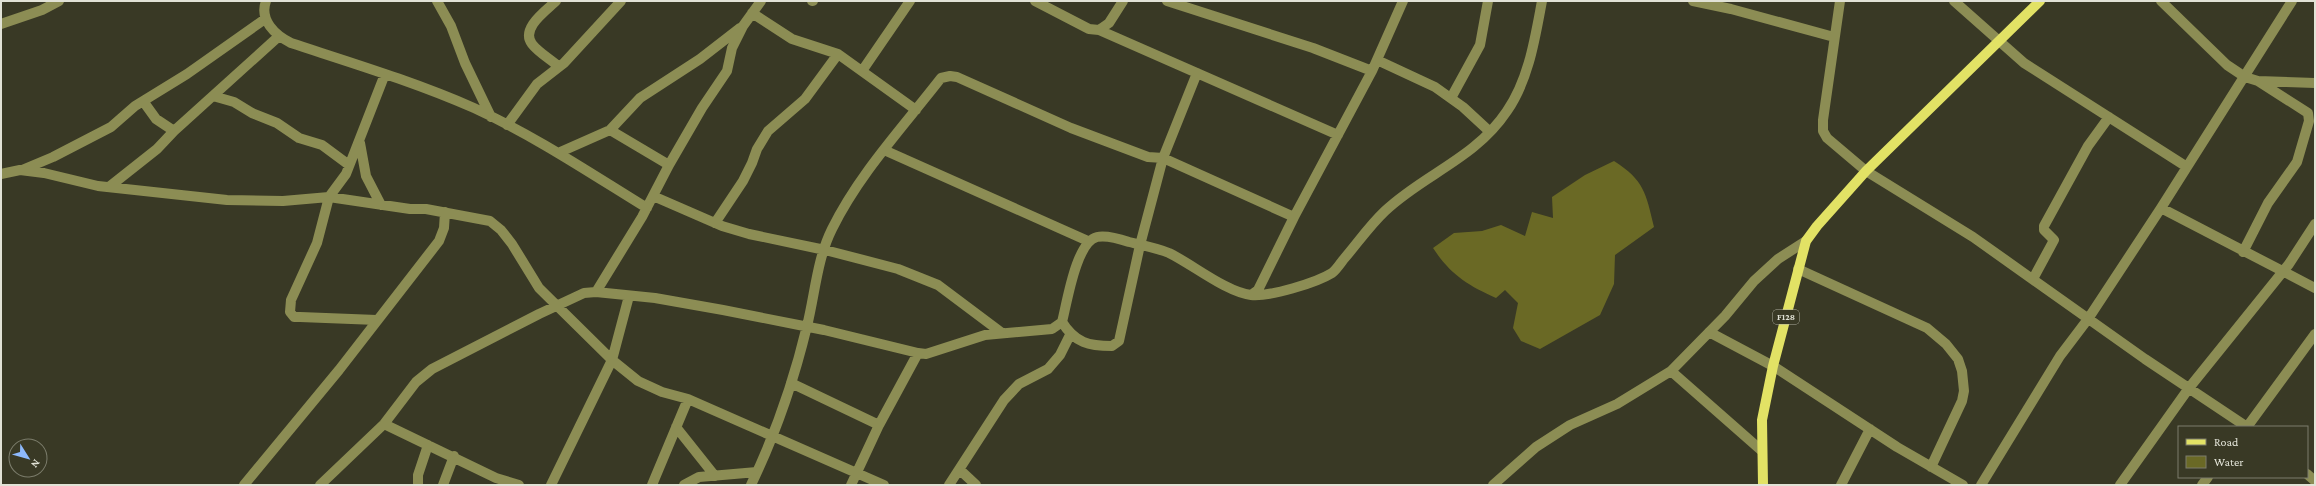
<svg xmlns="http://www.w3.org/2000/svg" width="2316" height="486" viewBox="0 0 2316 486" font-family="'Crimson Pro',serif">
<rect width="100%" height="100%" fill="#393925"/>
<path fill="#6a6925" d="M1614,161C1644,180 1646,193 1654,227L1615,255L1614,284L1600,315L1540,349L1521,341L1513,328L1518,303L1505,290L1496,298C1467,285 1450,274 1433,248L1454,233L1482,231L1501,225L1525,236L1532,212L1553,218L1552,197L1585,175Z"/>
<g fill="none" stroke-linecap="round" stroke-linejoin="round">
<path stroke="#8c8d54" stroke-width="10" d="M266,1C259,20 275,35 291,43C352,63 415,82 474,108C535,136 590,173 647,208
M437,1L451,26L465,63L491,117
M556,1C547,10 520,28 532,44C538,52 550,59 558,66
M812,1H813
M1035,1L1089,29L1099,30L1338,135
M1167,1L1313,48L1372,71
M1693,1L1731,9L1834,37
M1840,1L1823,120V131L1827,138L1866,171L1973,237L2145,359L2247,427
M1954,1L2024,63L2187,167
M2161,1L2227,65L2245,77L2258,81L2315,83
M752,13L792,39L838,54L916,110
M1,24L42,10L59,1
M1099,30L1109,23L1123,1
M1377,60L1435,87L1463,107L1489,131
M862,71L910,1
M213,96L234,102L252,113L277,123L299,138L322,145L349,165
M1451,98L1480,45L1488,1
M143,101L156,119L174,131
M507,125L537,84L564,63L621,1
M610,130L669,165
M360,143L366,176L381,205
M884,150L1088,241
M558,153L610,130L640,98L700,59L740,28
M22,170L53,157L111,127L135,106L187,74L265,19
M1,174L20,170L44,173L98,186L227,200L283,201L329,197L410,209H426L490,221L501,230L512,244L539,288L612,360L638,381L662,392L688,399L884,485
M109,187L157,149L174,131L278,37
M653,196L722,226L749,234L825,250L898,269L938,285L1002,333
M2161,208L2315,288
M715,223L743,181L752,163L757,149L768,131L805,99L838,54
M2243,252L2268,203L2297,162L2309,121L2308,113L2258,81
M1798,269L1927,328L1946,344L1958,359L1962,371L1964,391L1962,401L1931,467
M2033,279L2054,240L2044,230V226L2088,146L2109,117
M596,292L642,217L669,165L702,108L727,71L732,48L743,26L761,1
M1251,295L1258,290L1294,217L1372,71L1403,1
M377,320L300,317H294L290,312L291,300L317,243L329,197L346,174L385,74
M1062,322C1075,343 1089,346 1112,346L1119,341L1140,245L1163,158L1197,73
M1709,332L1773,366L1897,447L1963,485
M1671,371L1762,451
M791,383L879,425
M384,424L496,478L519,485
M676,427L715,476
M2247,427L2315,334
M960,470L976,485
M2307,474L2315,481
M244,485L339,370L439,241L444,228L445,212
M320,485L384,424L416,382L432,369L539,314L584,293L596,292L655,298L723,310L824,330L918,353L926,354L985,335L1052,329L1062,322C1067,303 1076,242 1097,237C1106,235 1120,239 1129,242C1142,245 1157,248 1169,253C1192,264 1226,292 1251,295C1269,297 1316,283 1332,273C1336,270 1340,264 1343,260C1357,244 1369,226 1385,211C1424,174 1475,159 1507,111C1529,79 1535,38 1542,1
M418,485V475L428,445
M443,485L454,456
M551,485L612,360L629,296
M652,485L688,399
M684,485L699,477L757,472
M751,485C775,435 794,380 807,326C815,294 817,259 832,229C859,174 903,127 941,78L950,76L957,77L1071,128L1148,157L1163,158L1294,217
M851,485L879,425L918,353
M949,485L1004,400L1019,384L1048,369L1060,355L1070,335
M1493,485L1536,447L1570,425L1617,404L1671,371L1725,316L1754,281L1778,259L1806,241
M1841,485L1870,429
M1981,485L2060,356L2088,319L2161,208L2292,1
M2120,485L2189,388L2289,264L2315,224
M2202,485L2208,477"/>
<path stroke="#e2e265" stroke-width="10" d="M1763,485L1762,420L1773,366L1806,241L1817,226L1866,171L2040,1"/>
</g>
<g text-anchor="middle" stroke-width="4" stroke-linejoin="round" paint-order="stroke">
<rect fill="#393925" stroke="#afafa1" stroke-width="1" x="1773" y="310" width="26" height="14" rx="3"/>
<g font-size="9" font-weight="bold" fill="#e1e2d6">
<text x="1786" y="320">F128</text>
</g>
</g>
<rect width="2316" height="486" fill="none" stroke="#e1e2d6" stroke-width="4"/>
<rect x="2178" y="426" width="130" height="52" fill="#393925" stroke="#7c7d6c"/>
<rect x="2186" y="439" width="20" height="6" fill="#e2e265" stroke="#7c7d6c"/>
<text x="2214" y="446" font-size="12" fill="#e1e2d6">Road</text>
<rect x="2186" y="456" width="20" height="12" fill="#6a6925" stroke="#7c7d6c"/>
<text x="2214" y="466" font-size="12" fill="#e1e2d6">Water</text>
<g transform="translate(28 458) rotate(127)"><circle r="19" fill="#393925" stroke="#7c7d6c"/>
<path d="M0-3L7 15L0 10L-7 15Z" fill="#8db9fc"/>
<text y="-6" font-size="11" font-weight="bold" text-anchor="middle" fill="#e1e2d6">N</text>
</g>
</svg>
